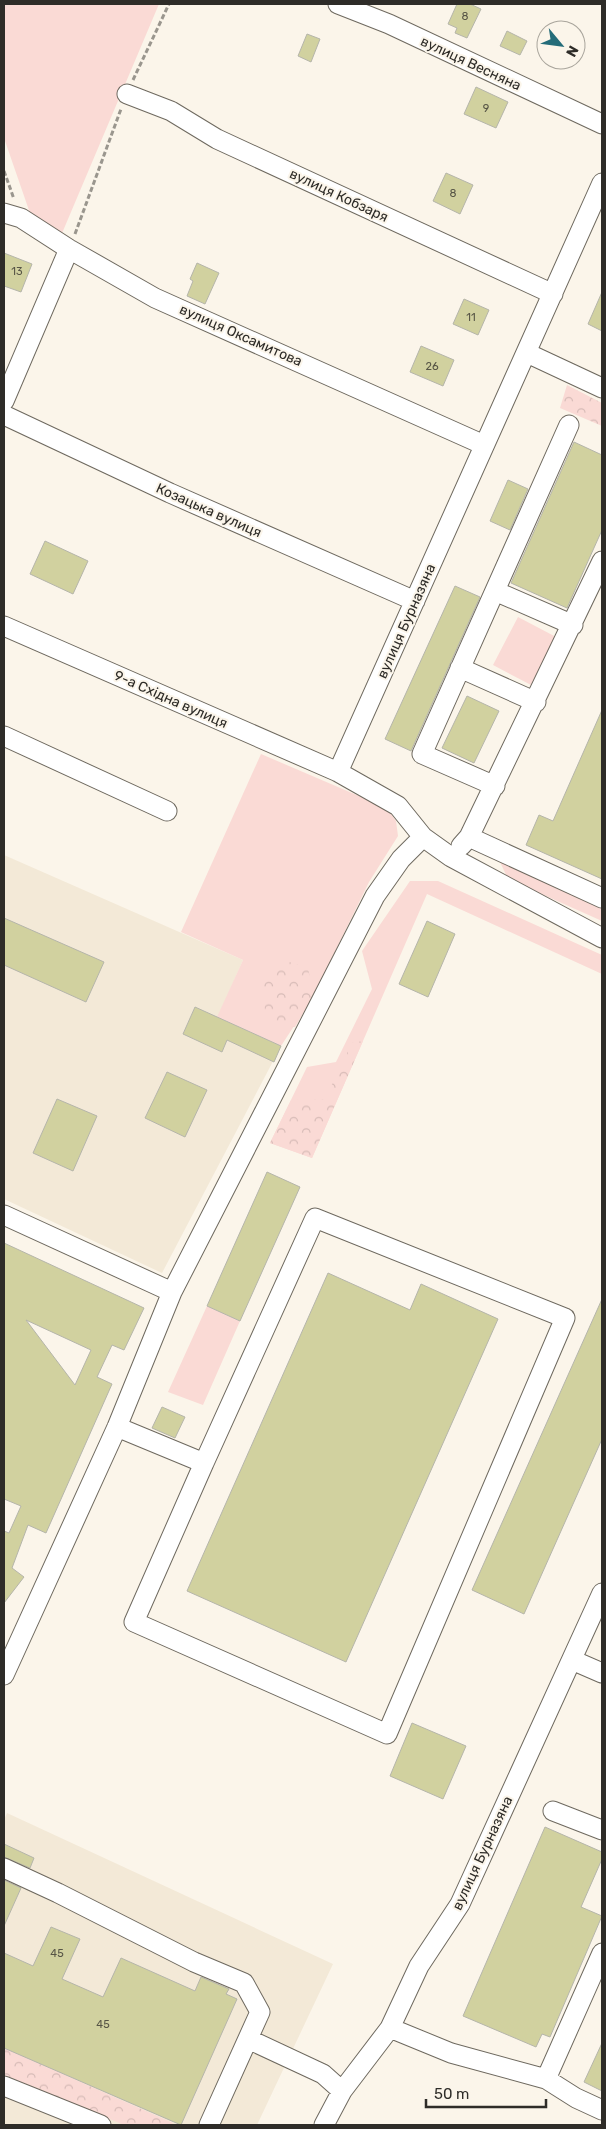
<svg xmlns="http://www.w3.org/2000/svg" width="606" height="2129" viewBox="0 0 606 2129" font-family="Rubik,sans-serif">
<defs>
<pattern id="forest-crowns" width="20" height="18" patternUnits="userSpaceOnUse" patternTransform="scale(1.25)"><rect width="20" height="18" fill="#fadad5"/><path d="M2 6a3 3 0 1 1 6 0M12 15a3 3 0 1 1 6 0" fill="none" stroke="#d7bbb7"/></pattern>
</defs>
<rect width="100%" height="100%" fill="#fbf5ea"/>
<path fill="#f3e9d7" d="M4,855L243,960L218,1017L281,1046L162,1273L4,1199Z
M7,1813L333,1964L257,2125H4V1820Z"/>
<path fill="#fadad5" d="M4,4H159L60,238L32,219L4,138Z
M518,617L558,638L533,686L493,665Z
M261,754L387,808L396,821L398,836L369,882L313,997L281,1046L217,1017L243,960L181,932Z
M500,862L602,908V921L508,879Z
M410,881H438L602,955V974L427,894L312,1158L270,1143L307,1067L336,1062L372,989L362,951Z
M207,1306L240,1321L203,1405L168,1392Z"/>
<path fill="url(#forest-crowns)" d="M567,385L602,403V426L560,408Z
M281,960L308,967L313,997L295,1027L265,1022L264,981Z
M363,1041L312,1158L270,1143L291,1100L325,1099L352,1043Z
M4,2048L173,2123L171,2125H124L4,2075Z"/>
<path fill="#d1d19f" stroke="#b5b5aa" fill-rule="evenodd" d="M457,4H470L481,9L467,38L455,33L457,28L448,24Z
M507,31L527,41L520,55L500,46Z
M307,34L320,39L311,62L298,56Z
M476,87L508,102L496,128L464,114Z
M446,173L473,185L460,214L433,201Z
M4,253L32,264L21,292L4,286Z
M197,263L219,273L205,304L187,296L193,281L190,279Z
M602,292V331L588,324Z
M464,299L489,310L478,335L453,324Z
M421,346L454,360L443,386L410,372Z
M574,442L602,455V530L567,608L511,583Z
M508,480L528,489L510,530L490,521Z
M45,541L88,561L73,594L30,574Z
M455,586L480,597L411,751L385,739Z
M467,696L499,711L474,763L442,748Z
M602,710V879L526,845L539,815L553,821Z
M4,918L104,962L86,1002L4,965Z
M427,921L455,934L428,997L399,984Z
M195,1007L281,1046L274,1062L227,1040L222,1052L183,1034Z
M167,1072L207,1090L185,1137L145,1118Z
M57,1099L97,1116L73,1171L33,1153Z
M267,1172L300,1187L240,1321L207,1306Z
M4,1243L144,1308L124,1350L112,1345L97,1377L112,1384L46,1533L28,1525L12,1568L24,1577L4,1603V1531L9,1533L21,1506L4,1499ZM26,1320L91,1350L75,1385Z
M328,1273L410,1310L421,1284L498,1319L346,1662L187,1591Z
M602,1299V1439L524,1614L472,1590Z
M162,1407L185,1417L175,1438L152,1428Z
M412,1723L466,1746L443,1799L390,1776Z
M545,1827L602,1852V1859L581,1907L602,1916L550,2037L542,2034L536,2047L463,2016Z
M4,1844L34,1858L30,1868L4,1857Z
M4,1880L21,1888L4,1926Z
M51,1927L80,1939L62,1979L103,1997L121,1958L195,1991L201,1977L229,1989L226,1994L237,1999L181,2125L4,2048V1953L33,1966Z
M602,2043V2091L584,2082Z"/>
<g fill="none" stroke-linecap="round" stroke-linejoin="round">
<g stroke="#6e695f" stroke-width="21">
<path id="minor" d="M338,4L389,24L602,124
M127,94L171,111L217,139L553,294
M602,183L338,772L398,806L423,837L451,857L602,938
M4,213L21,218L69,249L155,298L484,445
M527,353L602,388
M4,401L69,249
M4,415L170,493L415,601
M495,591L573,625
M4,626L338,772
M460,668L536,702
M4,736L167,811
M495,786L422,754L569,425
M469,837L602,561
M461,846L469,837L602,898
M4,1215L172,1292
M117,1427L204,1463L134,1622L387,1734L565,1318L315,1218L204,1463
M572,1660L602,1673
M4,1675L117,1427L172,1292L375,896L401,859L423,837
M553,1811L602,1830
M4,1868L58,1893L194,1962L244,1983L260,2012L209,2125
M390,2028L451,2053L546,2079L602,1953
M248,2039L323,2074L342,2091
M546,2079L576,2098L602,2110
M4,2086L101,2125
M324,2125L342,2091L390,2028L419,1966L460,1904L602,1593"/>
</g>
<path stroke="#9a968e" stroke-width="3" stroke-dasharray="5 2.5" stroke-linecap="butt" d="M133,80L169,4
M4,171L14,199
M75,234L121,109"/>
<use href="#minor" stroke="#fff" stroke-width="19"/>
</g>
<g text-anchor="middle" stroke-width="4" stroke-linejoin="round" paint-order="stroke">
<g font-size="11" fill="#575546">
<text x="465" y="20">8</text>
<text x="486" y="112">9</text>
<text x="453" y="197">8</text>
<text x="17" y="275">13</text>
<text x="471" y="321">11</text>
<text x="432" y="370">26</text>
<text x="57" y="1957">45</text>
<text x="103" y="2028">45</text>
</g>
<g font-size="14" fill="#2e2c28" stroke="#fbf5ea">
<text transform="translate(471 63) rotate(25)" y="5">вулиця Весняна</text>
<text transform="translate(339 195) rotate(25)" y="5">вулиця Кобзаря</text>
<text transform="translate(241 335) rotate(24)" y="5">вулиця Оксамитова</text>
<text transform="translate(209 510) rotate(24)" y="5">Козацька вулиця</text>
<text transform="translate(406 621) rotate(-66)" y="5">вулиця Бурназяна</text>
<text transform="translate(171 699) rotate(24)" y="5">9-а Східна вулиця</text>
<text transform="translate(482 1853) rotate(-65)" y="5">вулиця Бурназяна</text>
</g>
</g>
<rect width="606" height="2129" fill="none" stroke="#2e2c28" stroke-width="10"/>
<g transform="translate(561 45) rotate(119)"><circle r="24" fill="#fbf5ea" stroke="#a9a59c"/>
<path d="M0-4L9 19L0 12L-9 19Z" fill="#246c79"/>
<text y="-8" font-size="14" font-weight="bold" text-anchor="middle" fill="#2e2c28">N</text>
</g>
<path d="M426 2099v8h120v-8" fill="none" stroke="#2e2c28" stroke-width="2.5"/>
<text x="434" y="2099" font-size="15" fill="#2e2c28" stroke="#fbf5ea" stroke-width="4" paint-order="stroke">50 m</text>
</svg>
